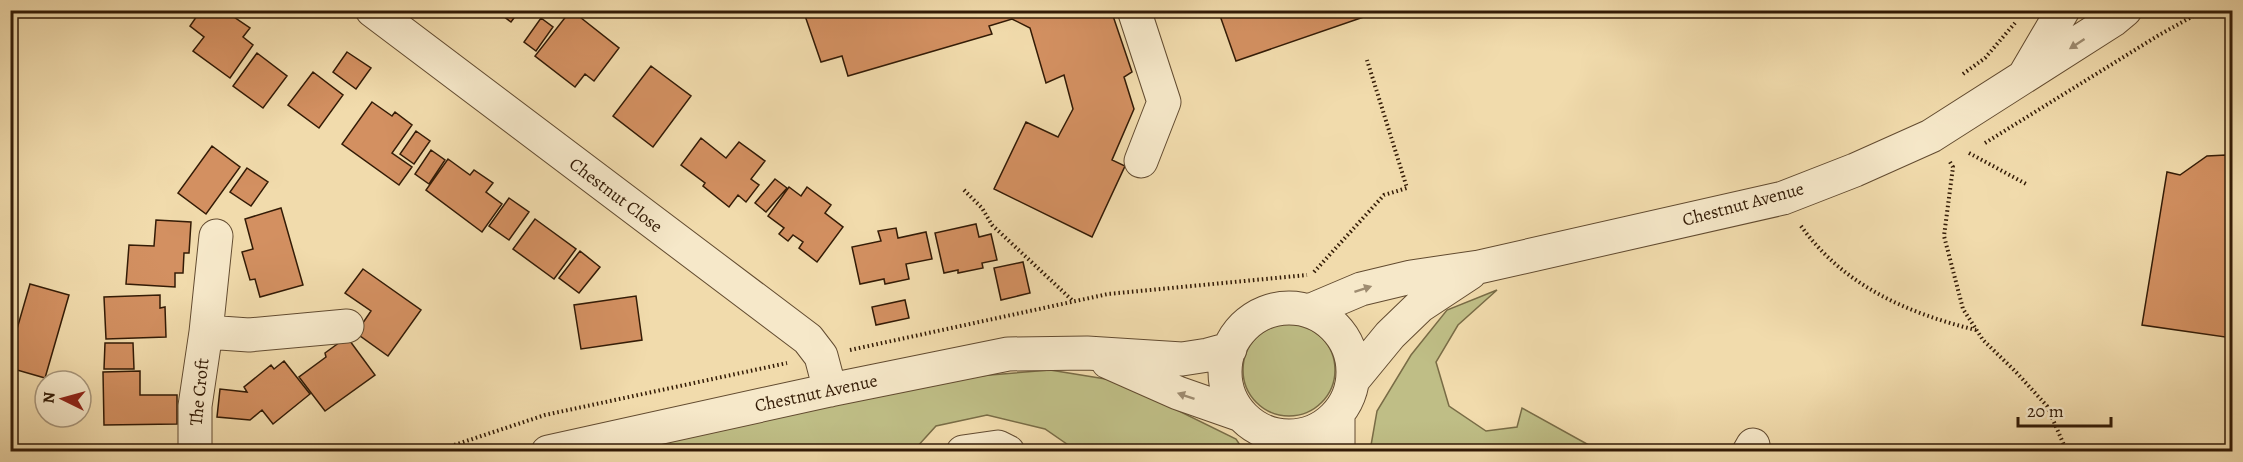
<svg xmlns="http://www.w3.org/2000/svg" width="2243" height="462" viewBox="0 0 2243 462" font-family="Alegreya,serif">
<rect width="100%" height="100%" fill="#f1dbac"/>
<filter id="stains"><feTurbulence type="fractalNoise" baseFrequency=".00333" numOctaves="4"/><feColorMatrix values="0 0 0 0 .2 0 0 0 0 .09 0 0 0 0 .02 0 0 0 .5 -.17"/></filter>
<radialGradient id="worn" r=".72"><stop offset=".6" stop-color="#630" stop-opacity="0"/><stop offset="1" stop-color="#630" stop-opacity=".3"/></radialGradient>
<path fill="#bfbe86" stroke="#796c46" stroke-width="1.5" d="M1497,290L1458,325L1436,362L1449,406L1486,431L1517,427L1522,408L1596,449L1593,452L1370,451L1377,411L1411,355L1447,310Z
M1243 370a46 46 0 1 1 92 0a46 46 0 1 1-92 0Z
M1050,370L1118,381L1236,439L1244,451H1077L1045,429L987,415L936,426L916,448L840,447L817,452H603L953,378Z"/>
<path fill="#d39061" stroke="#331b06" stroke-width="1.5" d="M201,10H239L234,17L250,28L243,37L253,45L230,78L193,51L204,37L190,26Z
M495,10H520L511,22Z
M571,10L619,48L594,81L585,74L575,87L535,56Z
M803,10H1111L1132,72L1124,77L1134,109L1112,160L1125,166L1092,237L994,189L1026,122L1058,137L1073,109L1064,75L1046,83L1030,28L1012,19L989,26L992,34L848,76L842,56L821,62Z
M1218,10H1384L1236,61Z
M541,18L553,27L536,51L524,42Z
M347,52L371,68L356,89L333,72Z
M257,53L287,76L263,108L233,86Z
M651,66L691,96L653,147L613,116Z
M313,72L343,95L319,128L288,105Z
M372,102L392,116L395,112L412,125L392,153L412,167L399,185L342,144Z
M416,131L430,141L414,164L400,154Z
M701,138L726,158L739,142L765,161L751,179L759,185L746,202L738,195L729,207L703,186L705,183L681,165Z
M212,146L240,167L206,214L178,193Z
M431,150L445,160L429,184L415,174Z
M2226,155L2232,158V338L2142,325L2167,172L2180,175L2207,156Z
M448,159L470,175L474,170L493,183L486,192L502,204L482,232L426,190Z
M247,168L268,182L251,206L230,192Z
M775,179L787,188L766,212L755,203Z
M789,187L801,196L807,187L831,205L825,213L843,227L817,262L799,248L803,242L793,235L788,241L779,234L784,228L768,216Z
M509,198L529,212L509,240L489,226Z
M281,208L303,285L260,297L255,279L250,280L242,252L253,249L245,219Z
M535,219L576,249L554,279L513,249Z
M156,220L191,222L189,253H184L183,273H175V287L126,284L129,245L154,246Z
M976,224L979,237L991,234L997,260L982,263L983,268L958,273V270L944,273L935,233Z
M896,228L898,238L926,232L932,259L906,264L909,279L885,284L884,279L860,284L852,247L881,241L878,231Z
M580,251L600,267L579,293L559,278Z
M1023,262L1030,293L1001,300L994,268Z
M363,269L421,310L388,356L356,333L371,311L345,293Z
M30,284L69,295L45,378L10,368V353Z
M160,295V308L165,307L166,337L106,339L104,297Z
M636,296L642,340L581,349L574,305Z
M905,300L909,318L876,325L872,307Z
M347,337L375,375L325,411L299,377L326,357L325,353Z
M105,343H133L134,369H104Z
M284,361L310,394L273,424L262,410L250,420L217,417L220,389L247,392L244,387L271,365L274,369Z
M140,371V395H177V424L104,425L103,372Z"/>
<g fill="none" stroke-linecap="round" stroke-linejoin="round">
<g stroke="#624b30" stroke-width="35">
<path id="minor" d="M372,10L808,339L821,356L830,390
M1134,10L1164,102L1141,161
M2026,73L2063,10
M1225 372a64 64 0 1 1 128 0a64 64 0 1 1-128 0Z
M1309,311L1361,289L1411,277L1479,267L1783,198L1855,170L1931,136L2113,20L2125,10
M206,332L249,335L347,326
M1108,362L1178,393L1241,415
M1353,380L1390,335L1420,306L1470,273
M195,452V406L206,332L216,236
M548,452L830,390L1008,354L1087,353L1182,359L1208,355L1230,349
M963,452L998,447L1008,452
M1338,452V414
M1749,452L1753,445"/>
</g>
<path stroke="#331b06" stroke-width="4" stroke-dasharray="1.5 3" stroke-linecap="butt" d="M1963,74L1985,58L2015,23
M1985,143L2159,35L2204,10
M1969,153L2028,185
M1950,162L1953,167L1944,236L1963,309L1983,340L2016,372L2047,406L2067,452
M964,190L982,208L992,225L1073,301
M1801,226C1844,286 1907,313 1976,330
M1314,272L1384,195L1407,188L1367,60
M850,350L1108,294L1307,275
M433,452L545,415L787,363"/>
<use href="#minor" stroke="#f6e8c9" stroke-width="33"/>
</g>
<defs><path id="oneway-solid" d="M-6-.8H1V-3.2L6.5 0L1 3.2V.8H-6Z" transform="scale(1.5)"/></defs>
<g fill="#9e8c71">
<use href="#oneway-solid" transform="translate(2077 44) rotate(147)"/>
<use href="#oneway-solid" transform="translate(1363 289) rotate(-18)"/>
<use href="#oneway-solid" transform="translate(1186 396) rotate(-161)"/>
</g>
<g text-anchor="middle" stroke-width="4.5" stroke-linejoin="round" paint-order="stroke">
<g font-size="18" fill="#331b06" stroke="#f6e8c9">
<text transform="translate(616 195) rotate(37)" y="6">Chestnut Close</text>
<text transform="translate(1743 204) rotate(-15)" y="6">Chestnut Avenue</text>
<text transform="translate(199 392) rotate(-84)" y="6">The Croft</text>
<text transform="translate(816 393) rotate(-12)" y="6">Chestnut Avenue</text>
</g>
</g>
<rect width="2243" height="462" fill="none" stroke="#f1dbac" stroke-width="36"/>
<rect x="12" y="12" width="2219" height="438" fill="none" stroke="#331b06" stroke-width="3"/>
<rect x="18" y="18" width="2207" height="426" fill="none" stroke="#331b06" stroke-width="1.5"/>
<g transform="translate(63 399) rotate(275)"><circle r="28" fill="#f6e8c9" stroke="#a8967b" stroke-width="1.5"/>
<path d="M0-4.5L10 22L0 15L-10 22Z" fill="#8f2418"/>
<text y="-9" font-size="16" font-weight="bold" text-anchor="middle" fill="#331b06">N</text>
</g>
<path d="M2018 417v9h93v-9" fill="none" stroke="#331b06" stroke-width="3"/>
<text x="2027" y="417" font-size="18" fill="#331b06" stroke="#f6e8c9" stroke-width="4.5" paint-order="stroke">20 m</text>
<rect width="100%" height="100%" filter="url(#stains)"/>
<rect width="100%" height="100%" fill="url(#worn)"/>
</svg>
